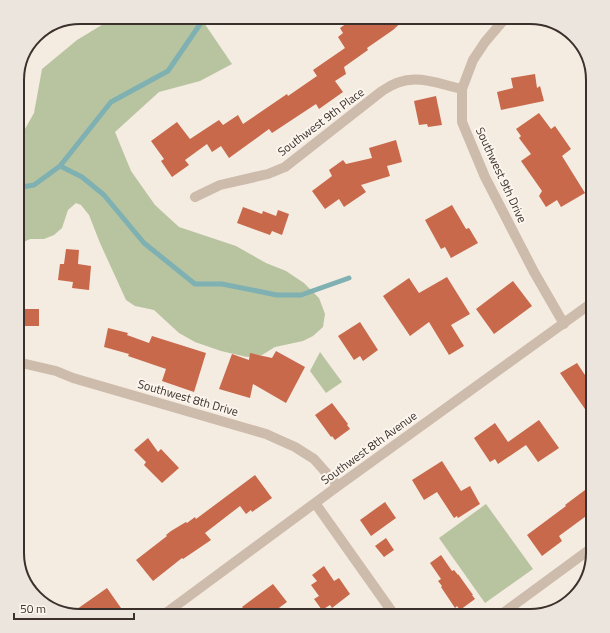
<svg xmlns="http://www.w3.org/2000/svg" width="610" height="633" viewBox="0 0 610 633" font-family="'Titillium Web',sans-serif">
<rect width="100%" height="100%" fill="#f4ebe1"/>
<path fill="#b8c4a0" d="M115,17H200L232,64L200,81L159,92L115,132L131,171L155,205L179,227L236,246L266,263L286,271L304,283L319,298L325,314L323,327L313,336L303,341L275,347L262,355L247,357L221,351L195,342L179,333L154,310L135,306L126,300L100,243L89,215L81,205L76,203L68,210L62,228L54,235L44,239H30L17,245V143L34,113L42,69L77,40Z
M320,352L342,382L326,393L310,371Z
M486,504L533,569L485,603L439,538Z"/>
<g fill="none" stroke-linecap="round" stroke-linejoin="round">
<path stroke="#7fb0b2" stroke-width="5" d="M60,166L82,177L104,195L144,243L195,284H222L277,295H301L349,278
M17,188L34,185L60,166L111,102L168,71L205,17"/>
</g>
<path fill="#c8694b" d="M356,17H407L393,30L367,48L368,50L344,67L346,74L335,81L343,92L319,109L316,104L272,133L269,129L229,158L221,146L212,152L207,144L185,160L189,165L172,177L161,161L164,159L151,141L177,122L190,139L219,120L223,125L238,115L243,124L287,94L288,96L317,76L313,70L345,48L338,37L343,33L340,28Z
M535,74L537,88L540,86L544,101L501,110L497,92L513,88L511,78Z
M436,96L442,125L428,127L427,124L419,125L414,101Z
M539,113L551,129L555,126L571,149L562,156L585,193L561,207L557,200L546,207L539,196L542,191L521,161L531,154L519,138L521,136L516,129Z
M396,140L402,162L387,166L390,176L361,185L366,192L344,207L339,199L325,209L312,191L332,176L329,170L343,160L346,164L372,158L369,148Z
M452,205L466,229L469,228L478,243L451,258L445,247L441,249L425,220Z
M243,207L262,214L263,211L276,216L278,210L289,214L282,235L272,231L270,235L237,223Z
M66,249L79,250L78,264L91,266L89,290L72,288L73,282L58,280L60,264H64Z
M447,277L470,314L451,325L464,346L449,355L429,322L410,336L383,296L409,278L419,293Z
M513,281L532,306L494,334L476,309Z
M17,309H39V326H17Z
M360,322L378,350L363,361L360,356L354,360L338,336Z
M108,328L128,333L127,335L149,343L152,336L206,353L194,392L162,381L166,369L128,356L129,354L104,347Z
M276,351L305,367L286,403L253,384L250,398L219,389L232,354L249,360L250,353L272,358Z
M577,363L593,387V404L585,409L560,373Z
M332,403L348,424L347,425L350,429L335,440L332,436L331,437L315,415Z
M539,420L559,448L538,462L526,445L498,464L495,459L490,462L474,438L495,423L508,442Z
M148,438L158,452L161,449L179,468L162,483L144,465L146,462L134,450Z
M442,461L461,491L470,486L480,504L458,518L457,516L454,518L437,492L424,500L412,480Z
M255,475L272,498L252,512L251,510L246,514L240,506L205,533L211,540L183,559L182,558L153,581L136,560L167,536L166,535L171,531L186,522L187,523L195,517L196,519Z
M593,484V511L559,536L562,541L542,556L527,535L566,506L565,505Z
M385,502L396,518L371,536L360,520Z
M386,538L394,550L384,557L375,546Z
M441,555L452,571L454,570L458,575V574L473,595H472L475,599L460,610L457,606L455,608L441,587L442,586L438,581L441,579L430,563Z
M324,566L334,581L339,578L350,594L332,608L330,605L322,610L314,599L319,596L311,585L317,581L312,575Z
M273,584L287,602L268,616H249L242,607Z
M107,588L121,608L110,616H80L70,614Z"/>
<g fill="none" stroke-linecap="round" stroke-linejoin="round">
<path stroke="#cdbbac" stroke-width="10" d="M511,17L502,22L485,42L473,60L462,89V122L485,177L534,272L564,324
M195,197L220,185L268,174L285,167L382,91C411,71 431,82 462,89
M17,362L56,371L73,378L266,434L295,447L314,459L338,486
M315,503L395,616
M162,616L338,486L593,302
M499,616L593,547"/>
</g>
<g text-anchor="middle" stroke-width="4" stroke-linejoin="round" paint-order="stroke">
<g font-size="12" fill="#3b302b" stroke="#fbf5ee">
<text transform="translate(321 122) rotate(-37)" y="4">Southwest 9th Place</text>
<text transform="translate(501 175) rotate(65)" y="4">Southwest 9th Drive</text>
<text transform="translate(188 398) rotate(16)" y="4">Southwest 8th Drive</text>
<text transform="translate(369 448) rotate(-36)" y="4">Southwest 8th Avenue</text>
</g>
</g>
<path d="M0 0H610V633H0ZM80 24H530A56 56 0 0 1 586 80V553A56 56 0 0 1 530 609H80A56 56 0 0 1 24 553V80A56 56 0 0 1 80 24Z" fill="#ece5de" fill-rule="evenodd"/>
<path fill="none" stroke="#3b302b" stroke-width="2" d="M80 24H530A56 56 0 0 1 586 80V553A56 56 0 0 1 530 609H80A56 56 0 0 1 24 553V80A56 56 0 0 1 80 24Z"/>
<path d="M14 613v6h120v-6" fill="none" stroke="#3b302b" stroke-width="2"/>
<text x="20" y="613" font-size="12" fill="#3b302b" stroke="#fbf5ee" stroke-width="3" paint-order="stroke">50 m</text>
</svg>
